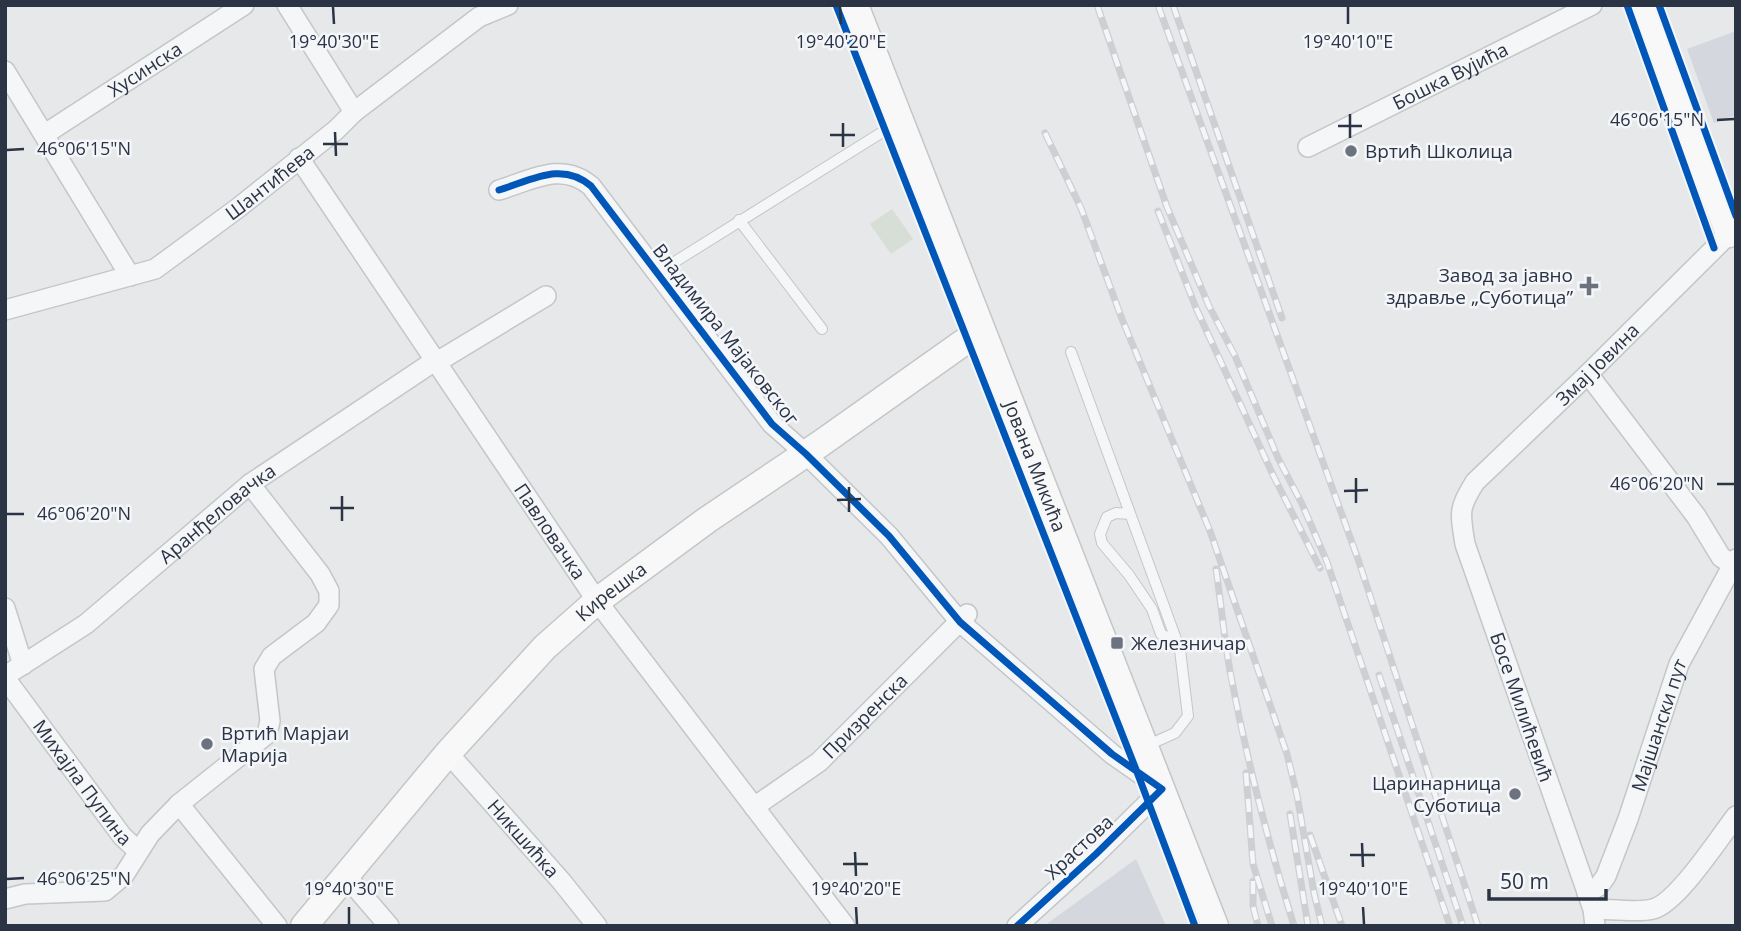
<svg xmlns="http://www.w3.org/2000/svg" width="1741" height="931" viewBox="0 0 1741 931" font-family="'Open Sans',sans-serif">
<rect width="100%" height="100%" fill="#e6e8ea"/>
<path fill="#d4d7dd" d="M1736,31V115L1714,123L1687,49Z
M1136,859L1166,926H1044Z"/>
<path fill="#d6ded6" d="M892,209L913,239L891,254L870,224Z"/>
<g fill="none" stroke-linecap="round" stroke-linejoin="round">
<g stroke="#c4c6c8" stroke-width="12">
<path id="lane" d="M739,220L822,329
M657,273L900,121
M1071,352L1180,650L1188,716L1175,733L1146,746
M1130,514L1116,513L1107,517L1100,534L1102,543L1129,575L1152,609L1161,634L1177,642"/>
</g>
<g stroke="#c4c6c8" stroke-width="22">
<g id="street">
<path d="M287,5L354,112"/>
<path d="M5,71L130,276"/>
<path id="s1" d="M45,134L244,5"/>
<path id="s2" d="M1308,147L1592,5"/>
<path id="s3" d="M299,158L597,601L845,926"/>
<path d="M499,190C532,180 562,161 591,186L772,424L806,454L889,536L960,622L1112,754L1162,789L1096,854L1017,926"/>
<path id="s4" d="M5,310L155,269L238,208L336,130L354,112L479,17L508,5"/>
<path d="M437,362L546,296"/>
<path d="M1588,374L1696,516L1721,557L1736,567"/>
<path d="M5,608L23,665"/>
<path id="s5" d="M5,676L86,624L250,484L436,360"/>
<path id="s6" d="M5,678L122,836L138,851"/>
<path id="s7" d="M448,753L562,882L597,926"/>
<path d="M179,804L277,926"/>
<path id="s8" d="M754,807L819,762L967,614"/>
<path d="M346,876L389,926"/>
<path id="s9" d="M1587,893L1599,886L1606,876L1628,819L1679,664L1736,559"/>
<path d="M5,899L25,894L105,891L124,875L150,834L179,804L267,734L270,721L264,669L272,656L316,623L329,605V591L320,574L250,484"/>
<path d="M1593,909C1609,909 1639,913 1653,909C1677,903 1719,838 1736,816"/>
<path id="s10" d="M1595,926L1593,909L1465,544C1460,512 1458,509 1475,482L1588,374L1729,234"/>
</g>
</g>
<g stroke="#c4c6c8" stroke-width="29">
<g id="secondary">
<path id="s11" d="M855,5L1215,926"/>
<path d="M1643,5L1729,234L1736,228"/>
<path id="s12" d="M304,926L448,753L545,647L597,601L707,520L820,444L981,330"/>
</g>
</g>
<use href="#lane" stroke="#f5f6f7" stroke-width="10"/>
<use href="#street" stroke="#f5f6f7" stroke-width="19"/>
<use href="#secondary" stroke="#f8f8f8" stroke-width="26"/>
<g stroke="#cecfd2" stroke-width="7">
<path id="rail" d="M1097,5L1167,207L1209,306L1235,356L1278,458L1302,504L1327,562L1450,926
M1158,5L1359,562L1478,926
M1173,5L1282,318
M1045,133L1081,208L1122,319L1210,531L1287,754L1297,795L1314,893L1322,926
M1158,211L1196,308L1273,475L1320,568
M1216,569C1221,603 1224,637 1230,671C1246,757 1268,842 1294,926
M1379,675L1463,926
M1246,773L1253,864L1272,926
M1290,814L1308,926
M1310,835L1342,926
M1253,881V906L1258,926"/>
</g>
<use href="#rail" stroke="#f4f6f9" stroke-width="4.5" stroke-dasharray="13" stroke-linecap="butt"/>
<g stroke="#f4f6f9" stroke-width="11">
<path id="cycleway" d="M836,5L1137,772L1195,926
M1627,5L1714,248
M1659,5L1736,216
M499,190C532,180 562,161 591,186L772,424L806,454L889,536L960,622L1112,754L1162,789L1096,854L1017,926"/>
</g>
<use href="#cycleway" stroke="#0057b8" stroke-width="7"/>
</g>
<path fill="none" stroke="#2b3445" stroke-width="2.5" d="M333,7L334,24M840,7L841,24M1348,7V24M1350,114V138M1717,120L1734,119M843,123V147M1338,126H1362M335,132L336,156M830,135H855M323,144H348M7,150L24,149M1356,478V503M1717,484H1734M849,487V512M1344,491L1368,490M342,496V521M837,500L861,499M330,508H354M7,514H24M1362,843L1363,867M855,852L856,876M1350,855H1375M843,864H868M7,879L24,878M349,907V924M856,907L857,924M1363,907L1364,924"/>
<g fill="#6c737f" stroke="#f4f6f9" stroke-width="2.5">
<circle cx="1351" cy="151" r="7"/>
<path d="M1585.5 275.5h7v7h7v7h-7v7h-7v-7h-7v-7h7z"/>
<rect x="1110" y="636" width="14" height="14" rx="3.5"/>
<circle cx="207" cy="744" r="7"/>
<circle cx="1515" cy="794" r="7"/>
</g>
<g text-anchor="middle" stroke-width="5" stroke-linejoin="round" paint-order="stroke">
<g font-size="19" fill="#2b3445" stroke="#f4f6f9">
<text dy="7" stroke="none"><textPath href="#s1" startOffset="119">Хусинска</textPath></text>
<text dy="7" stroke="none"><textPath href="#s2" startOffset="159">Бошка Вујића</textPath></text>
<text dy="7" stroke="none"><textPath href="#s4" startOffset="299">Шантићева</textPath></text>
<text transform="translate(726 334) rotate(52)" y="7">Владимира Мајаковског</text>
<text dy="7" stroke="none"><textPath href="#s10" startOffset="639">Змај Јовина</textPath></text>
<text dy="7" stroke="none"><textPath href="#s11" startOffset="495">Јована Микића</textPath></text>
<text dy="7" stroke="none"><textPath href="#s5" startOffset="268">Аранђеловачка</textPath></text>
<text dy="7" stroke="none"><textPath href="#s3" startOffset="450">Павловачка</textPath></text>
<text dy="7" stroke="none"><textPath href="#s12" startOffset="455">Кирешка</textPath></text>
<text transform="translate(1522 707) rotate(71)" y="7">Босе Милићевић</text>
<text dy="7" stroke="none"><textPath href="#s8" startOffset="144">Призренска</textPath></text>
<text dy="7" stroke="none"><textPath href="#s9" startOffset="186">Мајшански пут</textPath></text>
<text dy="7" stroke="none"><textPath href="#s6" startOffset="130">Михајла Пупина</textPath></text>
<text dy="7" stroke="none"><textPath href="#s7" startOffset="114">Никшићка</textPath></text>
<text transform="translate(1079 847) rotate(-43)" y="7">Храстова</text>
</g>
<g font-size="19" fill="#2b3445" stroke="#f4f6f9" text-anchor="start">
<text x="1365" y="158">Вртић Школица</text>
<text x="1573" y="282" text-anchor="end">Завод за јавно<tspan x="1573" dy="22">здравље „Суботица”</tspan></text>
<text x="1131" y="650">Железничар</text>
<text x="221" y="740">Вртић Марјаи<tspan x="221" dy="22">Марија</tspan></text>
<text x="1501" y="790" text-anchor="end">Царинарница<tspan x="1501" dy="22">Суботица</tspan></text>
</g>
</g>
<g font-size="18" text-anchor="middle" fill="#2b3445" stroke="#f4f6f9" stroke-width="5" stroke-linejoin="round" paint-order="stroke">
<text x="334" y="48">19°40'30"E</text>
<text x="841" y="48">19°40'20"E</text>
<text x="1348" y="48">19°40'10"E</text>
<text x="1657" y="126">46°06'15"N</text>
<text x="84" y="155">46°06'15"N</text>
<text x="1657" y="490">46°06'20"N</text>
<text x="84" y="520">46°06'20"N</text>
<text x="84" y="885">46°06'25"N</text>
<text x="349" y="895">19°40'30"E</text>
<text x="856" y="895">19°40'20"E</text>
<text x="1363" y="895">19°40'10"E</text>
</g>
<rect width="1741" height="931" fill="none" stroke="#2b3445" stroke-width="14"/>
<path d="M1489 889v10h117v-10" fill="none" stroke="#2b3445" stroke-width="3.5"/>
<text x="1500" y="889" font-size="21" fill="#2b3445" stroke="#f4f6f9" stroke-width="5" paint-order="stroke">50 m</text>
</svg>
